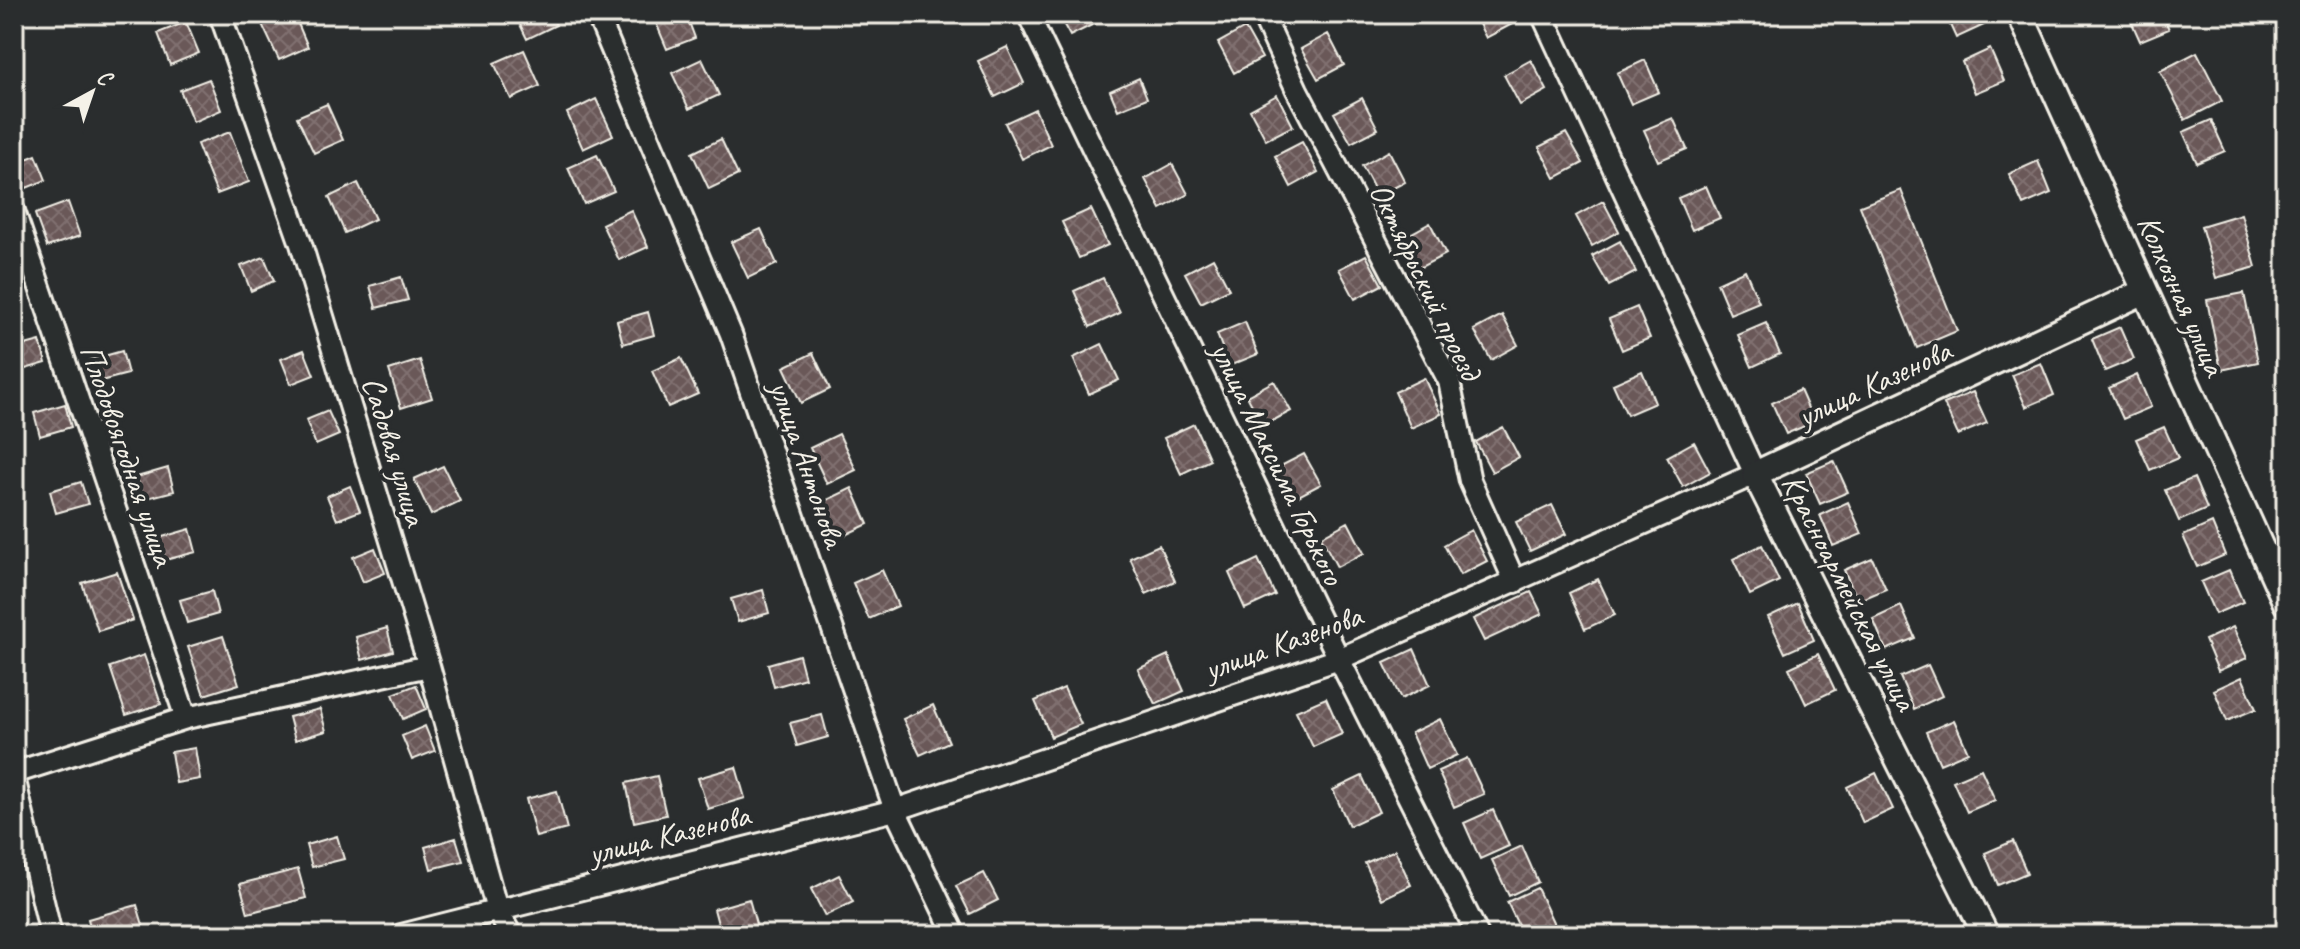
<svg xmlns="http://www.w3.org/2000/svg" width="2300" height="949" viewBox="0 0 2300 949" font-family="Caveat,sans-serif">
<defs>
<pattern id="building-cross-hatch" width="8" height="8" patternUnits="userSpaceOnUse" patternTransform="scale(2)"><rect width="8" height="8" fill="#6a5858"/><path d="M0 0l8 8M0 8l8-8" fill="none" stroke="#807070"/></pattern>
</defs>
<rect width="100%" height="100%" fill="#2a2d2e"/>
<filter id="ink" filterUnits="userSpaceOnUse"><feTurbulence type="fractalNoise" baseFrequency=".0125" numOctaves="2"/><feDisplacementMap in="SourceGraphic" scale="16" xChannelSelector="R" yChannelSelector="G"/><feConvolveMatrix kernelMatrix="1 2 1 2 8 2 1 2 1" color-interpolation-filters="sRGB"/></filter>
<g filter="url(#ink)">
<path fill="url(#building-cross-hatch)" stroke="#f4f1e8" stroke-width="2" d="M285,14H294L308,47L279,60L262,24Z
M515,14H551L556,25L527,39Z
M664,14H686L695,38L667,49L654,18Z
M1058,14H1094L1098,22L1070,36Z
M1474,14H1509L1514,23L1486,38Z
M1945,14H1979L1984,25L1956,38Z
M2128,14H2162L2169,29L2140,41Z
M186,22L199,53L170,65L158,33Z
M1245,28L1262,58L1234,73L1218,43Z
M1328,34L1344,65L1318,79L1301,49Z
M1007,47L1024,83L995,97L978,61Z
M1990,49L2004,81L1975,93L1962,62Z
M524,50L540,86L511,99L494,63Z
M2197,52L2222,101L2185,120L2160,71Z
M702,59L719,95L689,109L672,73Z
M1531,60L1547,90L1520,105L1504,75Z
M1645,60L1659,92L1631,104L1617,73Z
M1139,78L1147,98L1118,110L1110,91Z
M209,79L221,110L193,122L180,90Z
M1277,95L1293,126L1266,140L1250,110Z
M1362,98L1378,129L1351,143L1334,113Z
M596,99L613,135L583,149L567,113Z
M327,104L343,140L314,153L297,117Z
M1035,109L1051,145L1022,159L1005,123Z
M1673,118L1687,149L1658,161L1644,130Z
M2211,120L2225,151L2197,163L2183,132Z
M230,132L249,182L217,194L197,144Z
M1566,133L1583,163L1555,178L1539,147Z
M721,139L738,175L709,189L692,153Z
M1302,142L1318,172L1291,187L1275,156Z
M1389,151L1405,182L1378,196L1362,166Z
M36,155L46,180L24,189L14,164Z
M597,155L614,191L584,204L568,168Z
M2038,161L2051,193L2023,205L2009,174Z
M1172,164L1188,194L1161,209L1145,179Z
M358,183L375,219L345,233L329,197Z
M1706,186L1720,218L1692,230L1678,198Z
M1901,190L1957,331L1917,348L1860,206Z
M1603,201L1619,231L1592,246L1576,216Z
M68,202L80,236L47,247L35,214Z
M1091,209L1108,245L1079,258L1062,222Z
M631,210L648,247L619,260L602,224Z
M2241,214L2256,267L2216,278L2201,226Z
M1430,223L1446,254L1419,268L1403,238Z
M761,229L777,264L748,278L731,242Z
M1620,241L1636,272L1609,286L1592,256Z
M1366,255L1382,285L1355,299L1339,269Z
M264,257L274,281L251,291L241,266Z
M1213,258L1229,289L1201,303L1185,273Z
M14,266L20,287L14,289Z
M1745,270L1759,302L1730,314L1717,283Z
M401,277L408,300L376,308L370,286Z
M1103,278L1120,313L1090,327L1074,291Z
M2244,293L2258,362L2221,370L2207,300Z
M1637,307L1650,338L1622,350L1609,319Z
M648,312L654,335L623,344L617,321Z
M1502,315L1518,345L1491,360L1474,330Z
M1245,322L1258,354L1229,366L1217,334Z
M1766,323L1780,354L1752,367L1738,335Z
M2120,327L2134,359L2105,371L2092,339Z
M40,341L46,363L15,372L14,348Z
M1102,344L1119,380L1089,394L1073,358Z
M304,350L314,375L291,384L281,359Z
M122,351L128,374L97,382L90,360Z
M813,353L830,389L801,403L784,367Z
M681,358L698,394L668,407L652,371Z
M420,360L432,398L401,408L389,370Z
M2041,363L2054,395L2026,407L2012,375Z
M1642,371L1655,403L1627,415L1613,384Z
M2137,375L2151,407L2123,419L2109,388Z
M1424,378L1441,414L1411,428L1395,392Z
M1274,381L1291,411L1263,426L1247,396Z
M1800,390L1814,422L1786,434L1772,403Z
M1973,392L1987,423L1958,435L1944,404Z
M65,404L71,427L40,436L34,413Z
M328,411L339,435L316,445L306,420Z
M1194,424L1210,460L1181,474L1164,438Z
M1503,427L1519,457L1492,472L1476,442Z
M2164,427L2178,458L2150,470L2136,439Z
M839,434L856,470L827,484L810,448Z
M1694,442L1710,472L1683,487L1667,457Z
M1304,454L1321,484L1293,499L1277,468Z
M1834,461L1848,492L1820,504L1806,473Z
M443,466L460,501L431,515L414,479Z
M168,468L174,491L143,499L137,477Z
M2194,478L2207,509L2179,521L2165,490Z
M81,482L88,504L56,513L50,491Z
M350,486L360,511L337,520L327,496Z
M852,488L868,524L839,538L823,502Z
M1848,502L1862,534L1833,546L1820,515Z
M1552,505L1566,534L1530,551L1516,522Z
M1348,522L1364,553L1337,567L1321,537Z
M2212,523L2225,555L2197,567L2183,536Z
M190,529L196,552L165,560L159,538Z
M1471,530L1487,561L1460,575L1444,545Z
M1159,545L1175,581L1146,594L1130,558Z
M1762,545L1779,581L1750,595L1733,559Z
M375,548L385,573L363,582L353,557Z
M1872,558L1886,589L1858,601L1844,570Z
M1258,559L1275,595L1245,609L1229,573Z
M882,570L898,606L869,619L853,583Z
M2229,570L2243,602L2215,614L2201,582Z
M117,572L133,620L98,631L82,583Z
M1598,579L1615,615L1585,629L1569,593Z
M763,590L769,613L738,622L731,599Z
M212,591L218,614L187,623L180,600Z
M1531,592L1542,614L1484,641L1473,619Z
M1798,603L1814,640L1785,653L1768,617Z
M1901,606L1915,638L1886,650L1873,619Z
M2233,627L2247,658L2218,671L2205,640Z
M387,628L393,651L362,660L356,637Z
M223,636L239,684L204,695L188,647Z
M1414,649L1430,685L1401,699L1384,663Z
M1818,654L1835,690L1806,704L1789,668Z
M144,655L161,704L126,715L110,667Z
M799,655L805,678L774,687L768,664Z
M1168,655L1184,691L1155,704L1138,669Z
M1928,665L1942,696L1914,709L1900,677Z
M2242,677L2256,709L2227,721L2214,690Z
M416,685L426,709L403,719L393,694Z
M1064,688L1081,724L1051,737L1035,701Z
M1326,698L1342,734L1313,747L1296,711Z
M933,705L949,742L920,755L903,719Z
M320,709L326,731L295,740L289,717Z
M822,715L828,737L797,746L790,723Z
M1440,719L1457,755L1427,769L1411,733Z
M1954,720L1968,752L1940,764L1926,732Z
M2286,720V744L2277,723Z
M425,726L435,751L412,760L402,736Z
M195,748L200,779L176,783L171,752Z
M1467,758L1484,794L1454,807L1438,771Z
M736,767L745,798L708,809L698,778Z
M1981,769L1995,800L1967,812L1953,781Z
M1876,773L1893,809L1863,823L1847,787Z
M657,776L666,815L634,822L626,783Z
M1362,776L1379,812L1349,826L1333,790Z
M557,791L567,829L536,837L526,799Z
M1493,810L1509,846L1480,859L1464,823Z
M337,836L344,859L312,867L306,845Z
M456,838L463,861L431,869L425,847Z
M2013,841L2027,873L1998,885L1985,853Z
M1522,846L1538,882L1509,896L1492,860Z
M1395,850L1411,885L1382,899L1365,863Z
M298,869L306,898L248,913L240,884Z
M984,873L998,900L970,914L956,886Z
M839,875L853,902L825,916L811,889Z
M1537,888L1554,924L1530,935H1523L1507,902Z
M749,899L759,935H721L714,909Z
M137,905L146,935H92L88,919Z"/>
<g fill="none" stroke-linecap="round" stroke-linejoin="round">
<g stroke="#f4f1e8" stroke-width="26">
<path id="minor" d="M220,14L301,244L429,666L497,910L511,935
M597,14L731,334L895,810L955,935
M1028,14L1339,659L1478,935
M1262,14L1297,90L1449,381L1470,481L1515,582
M14,211L186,718
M14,773L186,718L429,666
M14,777L51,935
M401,935L895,810L1339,659L1755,474L1542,14"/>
</g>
<g stroke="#f4f1e8" stroke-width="30">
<path id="tertiary" d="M2020,14L2286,603
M1986,935L1755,474L2145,291"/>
</g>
<use href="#minor" stroke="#2a2d2e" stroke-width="20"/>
<use href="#tertiary" stroke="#2a2d2e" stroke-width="24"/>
</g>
</g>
<g text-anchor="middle" stroke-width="8" stroke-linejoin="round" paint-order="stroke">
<g font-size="32" fill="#f4f1e8" stroke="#2a2d2e">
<text transform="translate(1426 281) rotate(64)" y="11">Октябрьский проезд</text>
<text transform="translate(2182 295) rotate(66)" y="11">Колхозная улица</text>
<text transform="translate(1874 383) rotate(-25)" y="11">улица Казенова</text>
<text transform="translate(395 451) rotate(73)" y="11">Садовая улица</text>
<text transform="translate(128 455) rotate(71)" y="11">Плодовоягодная улица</text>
<text transform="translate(1278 463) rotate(64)" y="11">улица Максима Горького</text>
<text transform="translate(808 464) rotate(71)" y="11">улица Антонова</text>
<text transform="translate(1850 592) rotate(63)" y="11">Красноармейская улица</text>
<text transform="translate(1283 642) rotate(-20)" y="11">улица Казенова</text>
<text transform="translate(669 834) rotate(-14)" y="11">улица Казенова</text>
</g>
</g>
<rect width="2300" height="949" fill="none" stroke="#2a2d2e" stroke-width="48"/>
<rect x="24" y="24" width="2252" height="901" fill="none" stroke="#f4f1e8" stroke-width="3" filter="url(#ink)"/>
<g transform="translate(92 92) rotate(40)" stroke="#2a2d2e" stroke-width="6" paint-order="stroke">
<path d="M0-6L14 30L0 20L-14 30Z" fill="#f4f1e8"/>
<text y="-12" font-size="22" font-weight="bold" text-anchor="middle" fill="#f4f1e8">С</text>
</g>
</svg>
